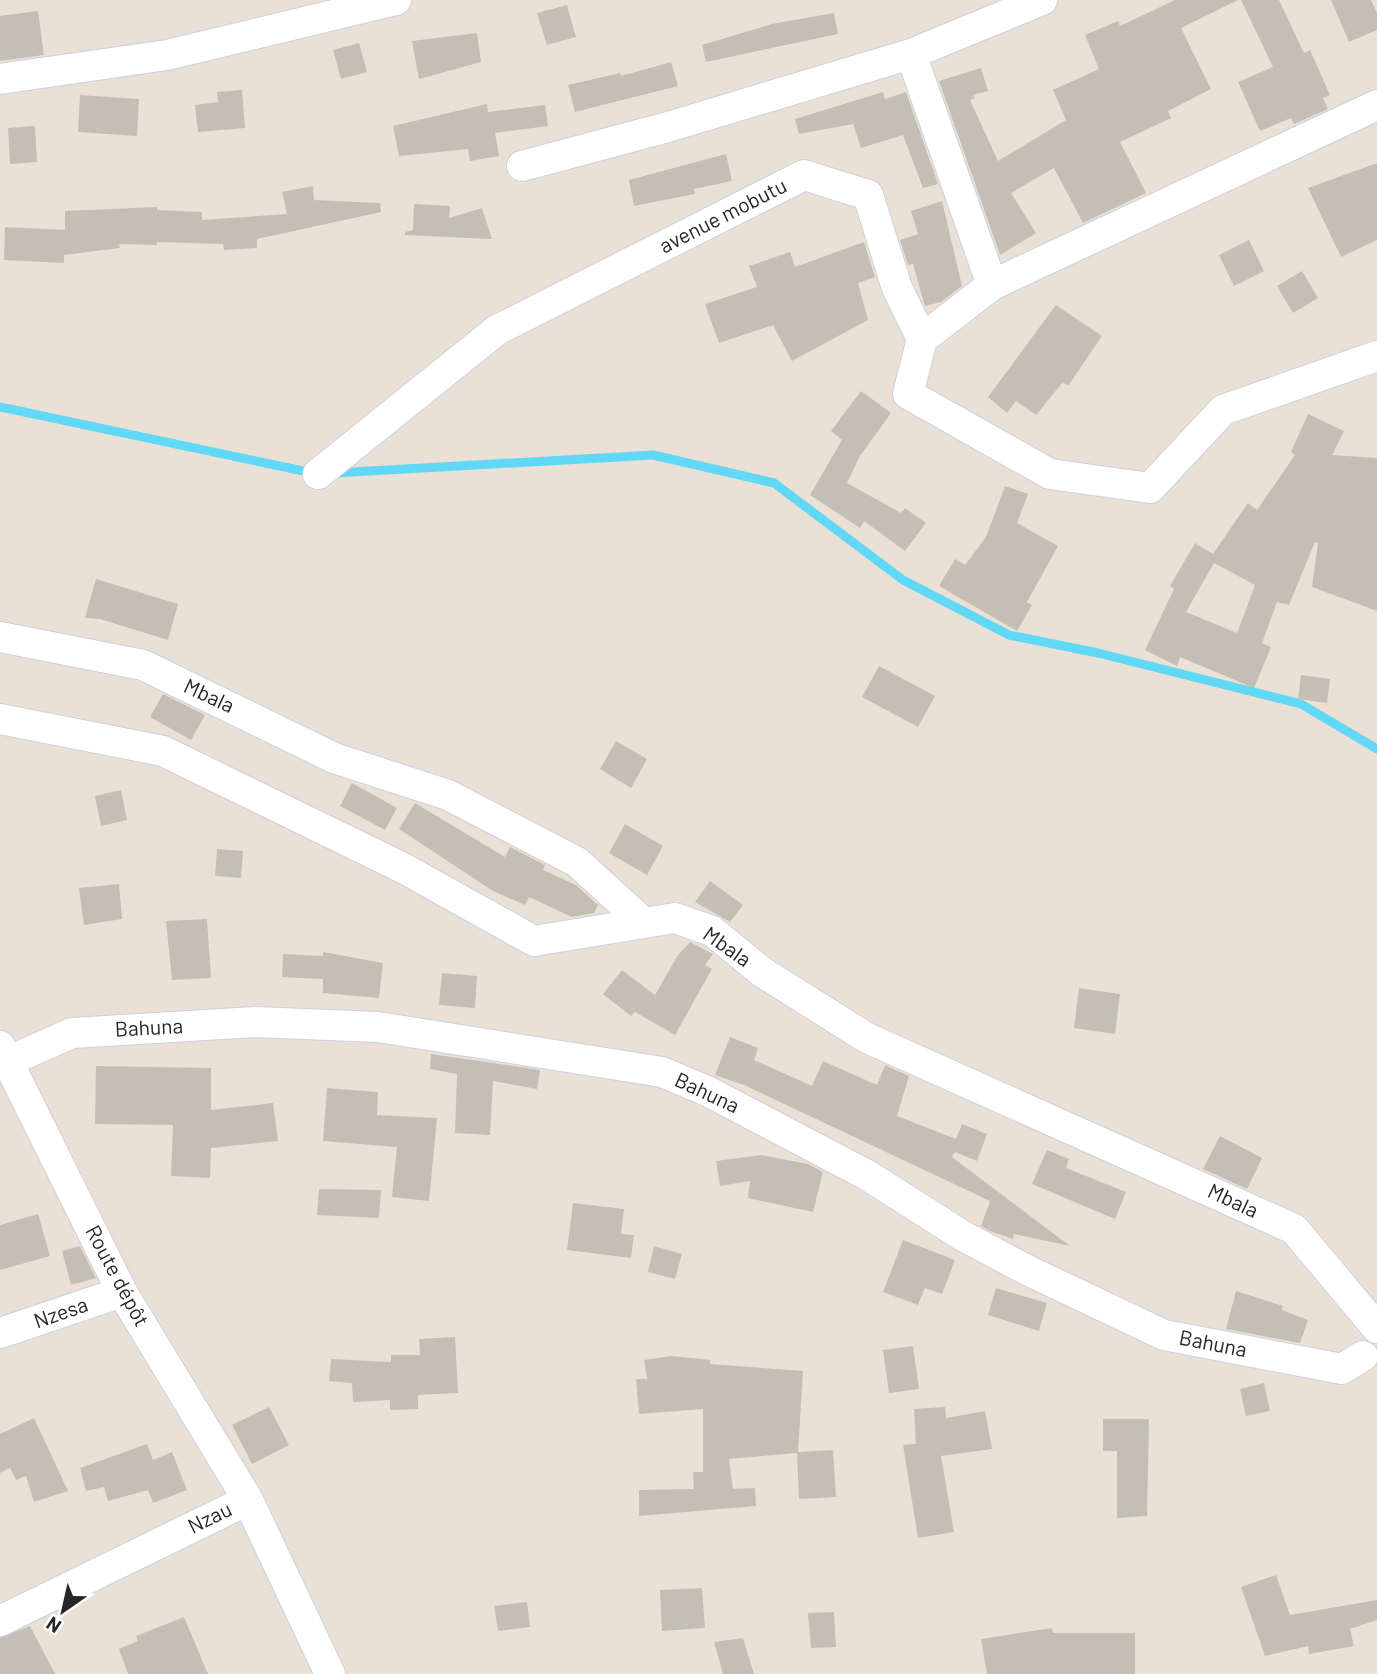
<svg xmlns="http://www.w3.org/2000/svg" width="1377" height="1674" viewBox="0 0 1377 1674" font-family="Barlow,sans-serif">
<rect width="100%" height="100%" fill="#ebe0d6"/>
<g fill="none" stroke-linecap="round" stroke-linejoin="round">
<path stroke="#60d8f6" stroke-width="9" d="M0,407L313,473
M334,473L653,455L774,483L903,580L1009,635L1098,653L1301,704L1377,749"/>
</g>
<path fill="#c4bfb5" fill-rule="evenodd" d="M1175,0H1238L1181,28L1211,89L1168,111L1171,118L1120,142L1146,193L1083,223L1054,168L1011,193L1036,233L1000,255L939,81L981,68L988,91L973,95L975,98L970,100L998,161L1066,120L1053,90L1099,69L1085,35L1118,21L1120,26Z
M1241,0H1279L1304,53L1310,50L1330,95L1323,98L1328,109L1294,124L1291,118L1260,131L1238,82L1273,67Z
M1331,0H1371L1377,13V30L1349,42Z
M567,5L576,37L547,45L537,13Z
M38,11L44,55L0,61V16Z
M834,13L838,34L706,62L702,45L772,24Z
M477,33L481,62L419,79L412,41Z
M359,43L367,72L341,79L333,50Z
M671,62L678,86L575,112L568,85L620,73L621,76Z
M242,90L245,128L198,132L195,105L218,102L217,92Z
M883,92L885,99L906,92L938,184L923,188L903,135L861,148L853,124L799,134L795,119Z
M80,95L139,99L137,136L78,132Z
M487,104L488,112L545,105L548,126L495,133L499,156L470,161L468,149L399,156L393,126Z
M35,126L37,162L10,164L8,128Z
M726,154L732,181L694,189L695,194L634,206L629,180Z
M1377,163V240L1341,257L1308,188Z
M313,186L314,200L380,203L381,212L257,239V248L224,250L223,244L157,242V245L119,244L120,248L64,255V263L4,260L5,227L65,230V211L157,207V210L202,212V220L287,214L282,192Z
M942,201L962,286L941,302L925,306L913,264L908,265L900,240L918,234L911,211Z
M414,204L450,206L449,218L482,208L492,239L405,235V232L413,230Z
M1249,240L1264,271L1234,286L1219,255Z
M864,242L875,277L858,283L868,320L792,361L773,325L719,343L705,304L757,287L749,266L790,252L795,267Z
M1302,271L1318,298L1293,313L1277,286Z
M1056,305L1102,336L1068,386L1063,382L1036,415L1016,401L1007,413L988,397Z
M861,391L891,413L860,456L847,483L901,513L905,508L926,523L905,551L864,521L860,528L810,495L842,440L831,431Z
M1308,414L1344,431L1332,455L1377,458V611L1312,587L1318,543L1315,542L1289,605L1277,602L1262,643L1271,647L1254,688L1180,657L1177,666L1145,650L1174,589L1170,586L1195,543L1213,554L1248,503L1257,510L1295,455L1291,452ZM1214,563L1255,585L1237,633L1186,612Z
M1005,486L1028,494L1017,523L1058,546L1027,602L1032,605L1017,631L939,586L955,559L965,565L986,537Z
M96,579L178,604L168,640L100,619L85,618Z
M879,666L935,696L918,727L862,697Z
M1301,675L1330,679L1327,703L1298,699Z
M163,694L205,715L191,740L150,717Z
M616,741L647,759L631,788L600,769Z
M352,783L397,808L385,830L340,806Z
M121,790L127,820L101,826L95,796Z
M415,803L505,857L510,847L545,865L543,870L576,885L598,905L594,913L572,917L529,897L525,905L493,891L399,829Z
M625,824L663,846L647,875L609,853Z
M217,849L243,851L241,878L215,876Z
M710,881L743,905L730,922L695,902Z
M119,884L122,919L84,925L79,888Z
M207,919L211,978L172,980L166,921Z
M690,942L713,954L705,965L712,969L675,1035L635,1012L631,1016L603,994L622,970L655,995L678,955Z
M323,952L383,963L379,998L323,993V979L282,977L283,954L323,956Z
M442,973L477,976L475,1008L439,1005Z
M1079,988L1120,994L1115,1034L1074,1028Z
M730,1037L758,1048L754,1060L812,1086L823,1061L877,1085L885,1065L909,1076L897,1116L956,1139L962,1124L987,1134L977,1161L955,1152L952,1157L1070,1246L1014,1234L1013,1239L990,1231L981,1226L990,1201L744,1085L715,1075Z
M431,1054L540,1070L537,1089L493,1081L490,1135L455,1133L457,1074L430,1069Z
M96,1066L211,1068V1110L273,1103L278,1141L211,1148L210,1178L171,1176L173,1125L95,1124Z
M327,1088L378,1092L377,1115L437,1118L429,1201L392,1197L397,1147L323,1141Z
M1220,1136L1262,1158L1247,1189L1203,1169Z
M1047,1150L1069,1159L1066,1168L1126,1192L1115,1219L1032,1184Z
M761,1155L808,1164L823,1172L813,1212L748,1198L750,1181L720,1186L716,1161Z
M319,1189L381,1190L379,1218L317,1215Z
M573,1203L624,1209L621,1234L634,1235L631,1258L567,1250Z
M38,1214L50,1256L0,1270V1225Z
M903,1240L955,1260L942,1294L925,1288L918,1305L883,1292Z
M80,1246L96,1278L71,1285L62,1251Z
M654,1246L682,1254L675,1279L648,1272Z
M996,1288L1047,1303L1039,1331L988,1315Z
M1236,1291L1283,1306L1282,1310L1308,1320L1300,1343L1226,1329Z
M455,1337L458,1393L418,1395V1409L390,1410V1400L353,1402L352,1383L329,1381L331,1359L391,1362V1355H420L419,1339Z
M913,1346L919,1389L889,1393L883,1350Z
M672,1356L710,1360V1364L803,1371L798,1452L833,1450L836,1497L799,1499L797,1453L729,1459L733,1489L755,1488L756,1506L639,1516V1490L694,1489L693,1472H703V1409L639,1414L636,1379H647L644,1360Z
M1264,1383L1270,1411L1246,1416L1240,1389Z
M269,1407L289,1445L252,1464L232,1425Z
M945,1407L946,1418L985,1411L992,1449L941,1456L954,1532L918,1538L903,1445L916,1444L914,1409Z
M34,1418L68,1491L34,1502L26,1476L16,1480L10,1468L0,1473V1434Z
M1103,1419H1149L1147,1516L1117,1518V1451H1103Z
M147,1444L153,1460L172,1452L187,1490L153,1503L148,1490L108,1501L104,1487L86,1491L80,1468Z
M1276,1575L1290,1615L1377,1600V1620L1350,1629L1354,1646L1309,1654L1308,1646L1265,1656L1241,1587Z
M702,1588L705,1628L662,1631L660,1590Z
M527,1602L530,1627L498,1631L494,1606Z
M834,1612L836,1647L811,1648L808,1613Z
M184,1617L208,1674H128L119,1649L138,1641L136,1636Z
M30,1626L55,1674H0V1638Z
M1052,1628L1053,1633H1135V1674H987L981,1639Z
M743,1638L754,1674H723L714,1642Z"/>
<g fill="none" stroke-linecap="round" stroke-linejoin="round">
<g stroke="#cbd1e1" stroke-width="32">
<path id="minor" d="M911,54L992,285
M0,79L167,55L396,0
M522,166L668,127L911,54L1042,0
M922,339L992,285L1377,105
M318,474L497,330L804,175L868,195L897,288L922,339L908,394L1050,474L1150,488L1223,410L1377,356
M0,637L143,665L334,758L448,795L577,862L644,923L675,918L712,931L762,972L867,1038L1294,1229L1377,1328
M0,719L163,751L403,868L534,941L644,923
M0,1046L122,1292L248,1500
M0,1065L72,1033L255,1022L378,1027L662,1072L707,1091L867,1175L963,1236L1029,1271L1164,1335L1342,1369L1363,1356
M0,1333L122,1292
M0,1621L248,1500L330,1674"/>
</g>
<use href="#minor" stroke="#fff" stroke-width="30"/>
</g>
<g text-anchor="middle" stroke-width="6" stroke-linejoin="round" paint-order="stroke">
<g font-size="21" fill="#262626" stroke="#fff">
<text transform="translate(723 216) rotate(-27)" y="7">avenue mobutu</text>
<text transform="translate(209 696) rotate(25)" y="7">Mbala</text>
<text transform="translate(727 947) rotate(35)" y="7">Mbala</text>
<text transform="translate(149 1028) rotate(-3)" y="7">Bahuna</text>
<text transform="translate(707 1093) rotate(25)" y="7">Bahuna</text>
<text transform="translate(1233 1201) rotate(25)" y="7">Mbala</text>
<text transform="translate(117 1276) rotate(62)" y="7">Route dépôt</text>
<text transform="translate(61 1313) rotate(-19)" y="7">Nzesa</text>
<text transform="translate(1213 1344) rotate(11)" y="7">Bahuna</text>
<text transform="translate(210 1518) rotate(-26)" y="7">Nzau</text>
</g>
</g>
<g transform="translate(63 1611) rotate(214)" stroke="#ffffff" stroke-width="5" paint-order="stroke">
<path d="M0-5L12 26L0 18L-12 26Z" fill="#262626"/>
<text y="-10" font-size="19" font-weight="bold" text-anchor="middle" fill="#262626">N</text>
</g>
</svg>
